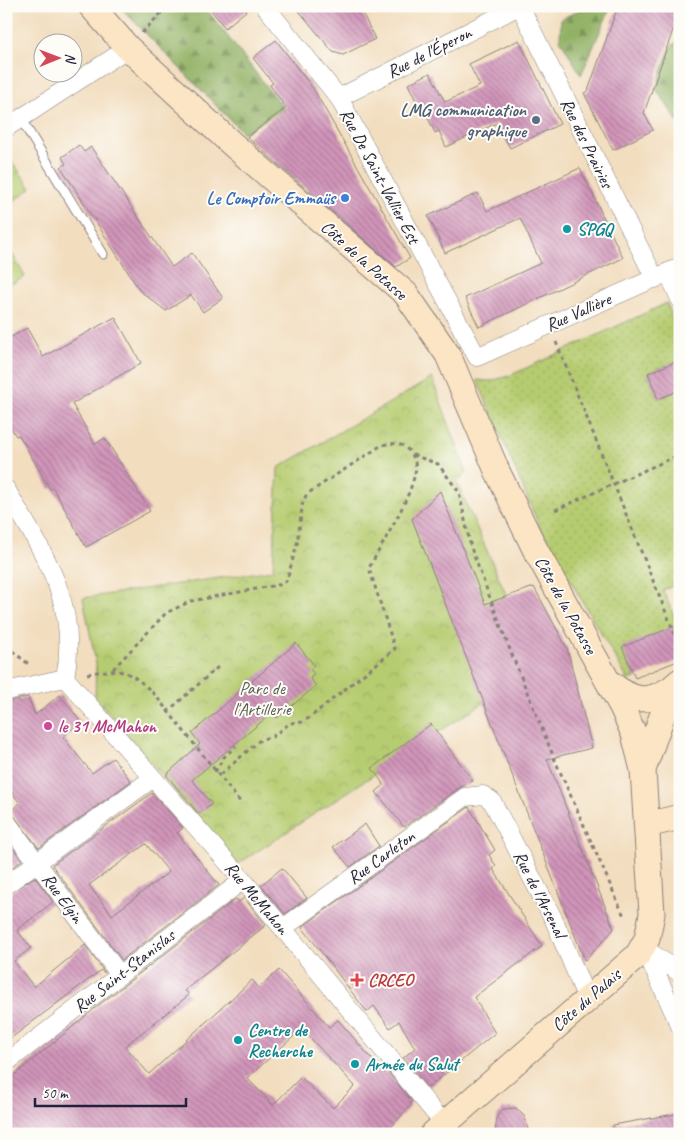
<svg xmlns="http://www.w3.org/2000/svg" width="686" height="1140" viewBox="0 0 686 1140" font-family="Caveat,sans-serif">
<defs>
<pattern id="grass-dots" width="8" height="8" patternUnits="userSpaceOnUse" patternTransform="scale(1.25)"><rect width="8" height="8" fill="#b6cc70"/><path d="M2 2h.1M6 6h.1" fill="none" stroke="#9caf62" stroke-width="1.8" stroke-linecap="round"/></pattern>
<pattern id="forest-firs" width="22" height="20" patternUnits="userSpaceOnUse" patternTransform="scale(1.25)"><rect width="22" height="20" fill="#90b062"/><path d="M5 1l3.5 6h-7zM16 11l3.5 6h-7z" fill="#758f52"/></pattern>
<pattern id="park-crowns" width="20" height="18" patternUnits="userSpaceOnUse" patternTransform="scale(1.25)"><rect width="20" height="18" fill="#b6cc70"/><path d="M2 6a3 3 0 1 1 6 0M12 15a3 3 0 1 1 6 0" fill="none" stroke="#9caf62"/></pattern>
<pattern id="building-back-hatch" width="6" height="6" patternUnits="userSpaceOnUse" patternTransform="scale(1.25)"><rect width="6" height="6" fill="#d195b9"/><path d="M-1 5l2 2M0 0l6 6M5-1l2 2" fill="none" stroke="#a97998"/></pattern>
</defs>
<rect width="100%" height="100%" fill="#fdfcf7"/>
<filter id="ink" filterUnits="userSpaceOnUse"><feTurbulence type="fractalNoise" baseFrequency=".02" numOctaves="2"/><feDisplacementMap in="SourceGraphic" scale="10" xChannelSelector="R" yChannelSelector="G"/><feConvolveMatrix kernelMatrix="1 2 1 2 8 2 1 2 1" color-interpolation-filters="sRGB"/></filter>
<filter id="wash" filterUnits="userSpaceOnUse"><feTurbulence type="fractalNoise" baseFrequency=".0096" numOctaves="4" result="noise"/><feDisplacementMap in="SourceGraphic" scale="20" xChannelSelector="R" yChannelSelector="G"/><feGaussianBlur stdDeviation="1.12" result="paint"/><feColorMatrix in="noise" values="0 0 0 0 0 0 0 0 0 0 0 0 0 0 0 0 0 1.4 0 .05"/><feComposite in="paint" operator="in"/></filter>
<g filter="url(#wash)">
<rect width="100%" height="100%" fill="#f2ddbe"/>
<path fill="url(#grass-dots)" stroke="#6c7756" d="M667,303L680,342V360L648,373L658,399L675,392L680,402V512L672,516L680,534V583L663,590L680,630L623,647L635,678L628,680L541,530L477,380L490,381L509,376Z"/>
<path fill="url(#forest-firs)" stroke="#59694e" d="M119,6H204L284,109L243,133Z
M588,6H607L609,11L581,75L560,39L561,19Z
M680,40V125L656,89L670,47Z"/>
<path fill="url(#park-crowns)" stroke="#6c7756" d="M6,153L31,188L6,207Z
M6,242L25,277L6,287Z
M432,378L467,473L457,483L507,596L567,648L238,864L95,697L96,663L83,598L273,570L278,468Z"/>
<g id="blocks">
<path fill="url(#building-back-hatch)" fill-rule="evenodd" d="M208,6H252L225,28Z
M295,6H359L375,39L343,55L333,52Z
M618,6H680V10L644,113L653,130L613,150L584,93L588,91Z
M276,40L314,90L410,258L396,267L247,137L286,108L270,85L273,83L253,58Z
M519,40L560,124L510,148L497,123L446,147L439,131L435,133L422,105L419,107L408,84L430,73L445,102L480,86L469,64Z
M79,145L84,152L91,147L172,267L192,253L223,298L203,312L191,295L166,311L140,291L61,167L66,164L62,157Z
M580,168L623,258L479,327L465,298L541,263L520,218L445,253L428,216L478,193L487,211Z
M115,317L141,363L72,404L95,444L105,438L150,511L86,547L53,488L50,489L19,435L16,436L6,420V340L27,328L43,357Z
M680,360V390L658,399L648,373Z
M440,491L485,604L534,587L567,648L592,748L547,759L614,929L585,961L412,519Z
M680,624V660L635,678L622,647Z
M296,643L314,665L310,669L314,674L310,678L316,686L277,718L273,712L192,780L212,804L199,814L166,775L200,744L192,733Z
M60,695L81,722L63,737L92,773L113,758L131,781L39,848L10,811L20,803L6,786V702L28,697L35,715Z
M431,724L473,781L459,788L404,827L376,792L384,785L372,768Z
M152,793L183,828L177,833L219,885L122,960L52,865ZM146,844L169,872L112,915L89,885Z
M469,807L495,850L489,855L496,866L493,869L542,946L474,997L495,1033L428,1088L403,1058L415,1048L399,1021L390,1028L374,1006L367,1012L302,927Z
M365,824L379,846L350,867L333,847Z
M6,839L22,860L6,872Z
M282,868L307,898L285,914L261,885Z
M35,877L53,902L17,930L31,948L14,961L34,987L85,945L105,973L101,970L6,1042V895Z
M244,898L266,925L185,990L189,995L125,1046L149,1074L252,980L259,988L279,970L329,1027L338,1020L384,1073L387,1071L412,1102L410,1103L411,1105L385,1134H6V1082L100,1004L232,902L236,899L239,902ZM302,1029L355,1086L333,1108L301,1077L273,1105L247,1078Z
M516,1108L525,1117L529,1134H495L497,1116L503,1109Z
M680,1113V1134H614L613,1125Z"/>
</g>
</g>
<g filter="url(#ink)">
<use href="#blocks" fill-opacity="0" stroke="#8a807c" stroke-width="1"/>
<g fill="none" stroke-linecap="round" stroke-linejoin="round">
<g stroke="#8a807c" stroke-width="11">
<path id="lane" d="M21,119L103,254"/>
</g>
<g stroke="#8a807c" stroke-width="19">
<path id="street" d="M265,6L339,98L477,357L680,267
M520,6L655,279
M339,98L519,6
M6,128L128,48
M668,272L680,299
M6,489C42,551 80,603 65,678
M65,678L243,880L444,1124
M6,691L65,678
M6,821L120,975
M6,885L153,778
M283,928L465,797L483,795L492,801L554,920L587,999
M644,947L680,1026
M644,948L680,973
M6,1063L243,880"/>
</g>
<g stroke="#8a807c" stroke-width="27">
<path id="secondary" d="M91,6L128,48L231,143L406,294L448,355L498,473L535,549L622,707L634,734L643,770
M610,683C633,701 646,705 672,688
M647,825L680,817
M433,1134L637,956L647,939L652,914L643,770L672,688L680,681"/>
</g>
<path stroke="#8a807c" stroke-width="3" stroke-dasharray="4 4" stroke-linecap="butt" d="M142,33L168,6
M556,342L680,647
M413,455L438,464L459,492L471,548L506,640L554,758L624,916
M555,510L679,455
M6,646L31,666
M113,669L166,613L191,601L283,584L287,580L297,544L303,501L307,494L382,445C391,443 400,442 407,449C414,455 417,464 415,473C409,502 383,542 369,568L395,649L309,718L302,722L290,723L272,737L261,739L219,776
M87,674C121,667 130,670 155,695L242,804
M167,712L218,667
M215,772L224,757L236,746"/>
<use href="#lane" stroke="#fff" stroke-width="9"/>
<use href="#street" stroke="#fff" stroke-width="18"/>
<use href="#secondary" stroke="#fce5c4" stroke-width="25"/>
</g>
</g>
<circle fill="#5c6f8a" stroke="#fdfcf7" stroke-width="2" cx="536" cy="120" r="5"/>
<circle fill="#3f7fe0" stroke="#fdfcf7" stroke-width="2" cx="345" cy="198" r="5"/>
<g fill="#0f9aa8" stroke="#fdfcf7" stroke-width="2">
<circle cx="567" cy="229" r="5"/>
<circle cx="238" cy="1040" r="5"/>
<circle cx="355" cy="1064" r="5"/>
</g>
<circle fill="#d1479c" stroke="#fdfcf7" stroke-width="2" cx="48" cy="726" r="5"/>
<path fill="#e0444e" stroke="#fdfcf7" stroke-width="2" d="M354.5 972.5h5v5h5v5h-5v5h-5v-5h-5v-5h5z"/>
<g text-anchor="middle" stroke-width="4" stroke-linejoin="round" paint-order="stroke">
<g font-size="18" fill="#22223b" stroke="#fdfcf7">
<text transform="translate(429 52) rotate(-27)" y="6">Rue de l'Éperon</text>
<text transform="translate(587 143) rotate(64)" y="6">Rue des Prairies</text>
<text transform="translate(380 176) rotate(62)" y="6">Rue De Saint-Vallier Est</text>
<text transform="translate(364 260) rotate(42)" y="6">Côte de la Potasse</text>
<text transform="translate(578 312) rotate(-24)" y="6">Rue Vallière</text>
<text transform="translate(566 605) rotate(61)" y="6">Côte de la Potasse</text>
<text transform="translate(381 857) rotate(-36)" y="6">Rue Carleton</text>
<text transform="translate(540 894) rotate(63)" y="6">Rue de l'Arsenal</text>
<text transform="translate(63 898) rotate(54)" y="6">Rue Elgin</text>
<text transform="translate(257 898) rotate(50)" y="6">Rue McMahon</text>
<text transform="translate(124 971) rotate(-38)" y="6">Rue Saint-Stanislas</text>
<text transform="translate(586 1000) rotate(-41)" y="6">Côte du Palais</text>
</g>
<g font-size="18" font-weight="bold" fill="#4e5e75" stroke="#fdfcf7" text-anchor="end">
<text x="526" y="116">LMG communication<tspan x="526" dy="21">graphique</tspan></text>
</g>
<g font-size="18" font-weight="bold" fill="#366cbe" stroke="#fdfcf7" text-anchor="end">
<text x="335" y="204">Le Comptoir Emmaüs</text>
</g>
<g font-size="18" font-weight="bold" fill="#0d838f" stroke="#fdfcf7" text-anchor="start">
<text x="577" y="235">SPGQ</text>
<text x="248" y="1036">Centre de<tspan x="248" dy="21">Recherche</tspan></text>
<text x="365" y="1070">Armée du Salut</text>
</g>
<g font-size="18" fill="#565e4e" stroke="#fdfcf7">
<text x="262" y="694">Parc de<tspan x="262" dy="21">l'Artillerie</tspan></text>
</g>
<g font-size="18" font-weight="bold" fill="#b23c85" stroke="#fdfcf7" text-anchor="start">
<text x="58" y="732">le 31 McMahon</text>
</g>
<g font-size="18" font-weight="bold" fill="#be3a42" stroke="#fdfcf7" text-anchor="start">
<text x="368" y="986">CRCEO</text>
</g>
</g>
<rect width="686" height="1140" fill="none" stroke="#fdfcf7" stroke-width="25"/>
<g transform="translate(58 58) rotate(89)"><circle r="24" fill="#fdfcf7" stroke="#a5a5ac"/>
<path d="M0-4L9 19L0 12L-9 19Z" fill="#d1495b"/>
<text y="-8" font-size="14" font-weight="bold" text-anchor="middle" fill="#22223b">N</text>
</g>
<path d="M35 1098v8h151v-8" fill="none" stroke="#22223b" stroke-width="2.5"/>
<text x="42" y="1098" font-size="15" fill="#22223b" stroke="#fdfcf7" stroke-width="4" paint-order="stroke">50 m</text>
</svg>
